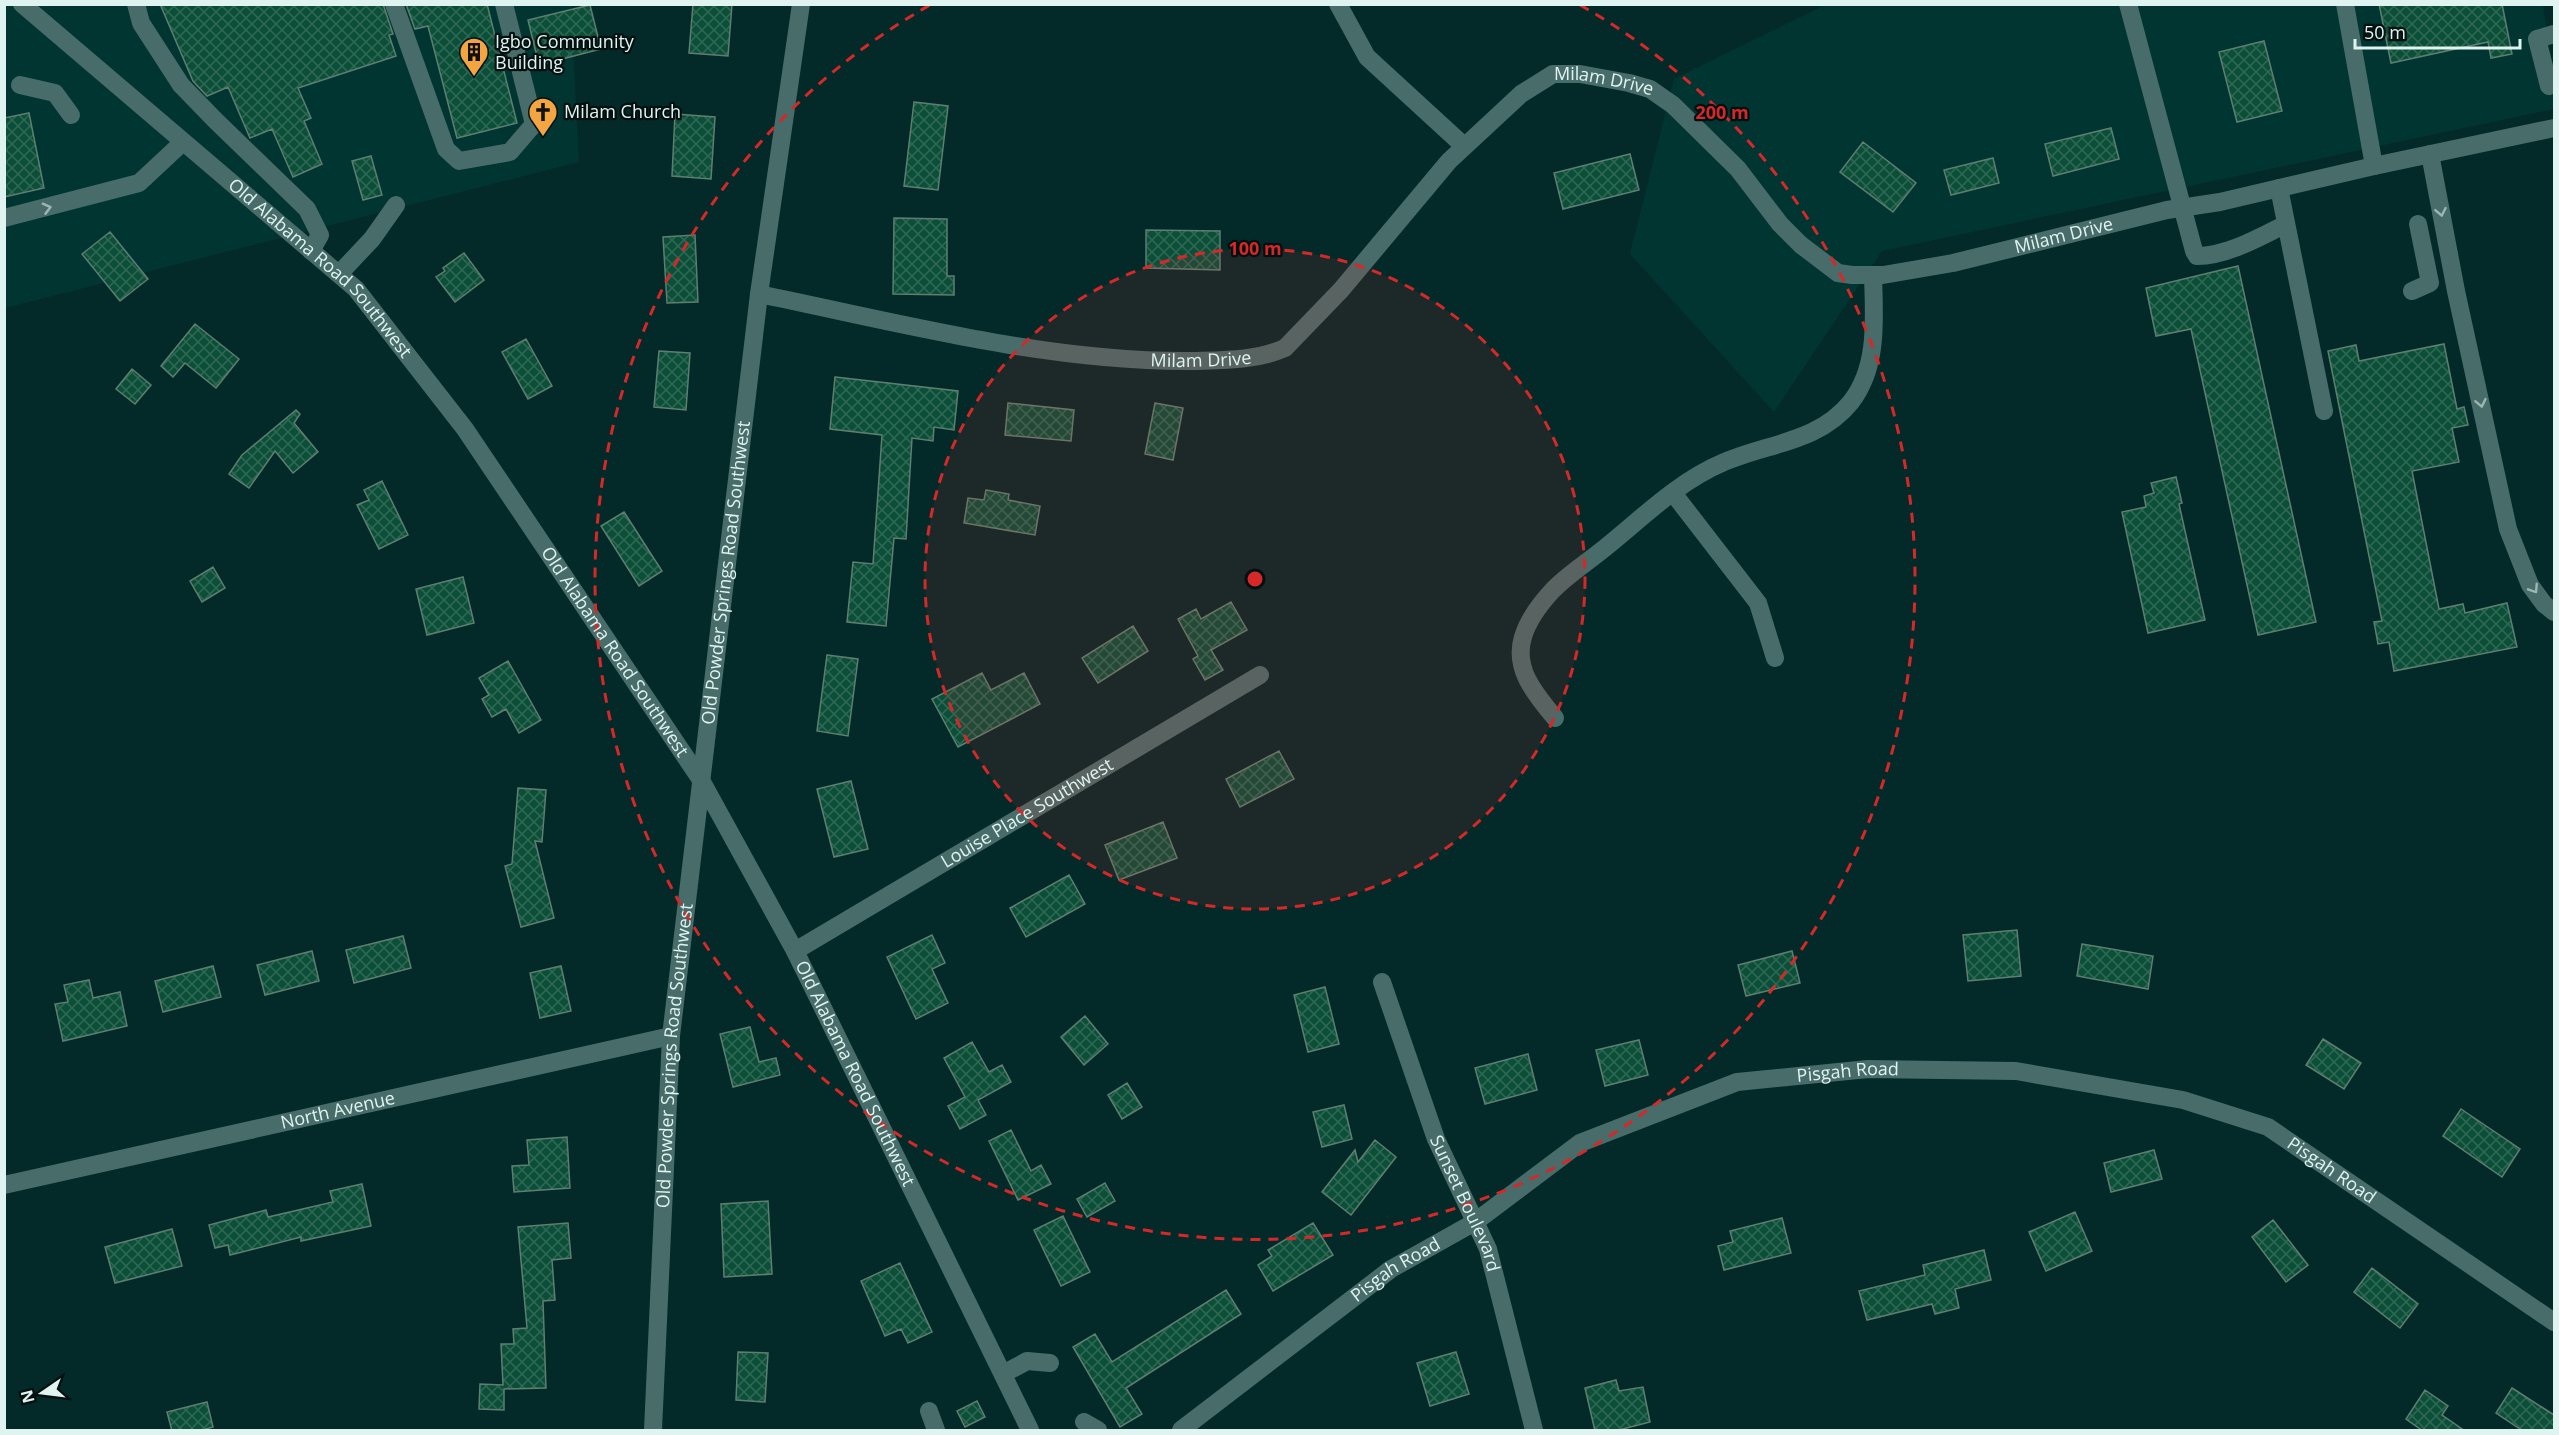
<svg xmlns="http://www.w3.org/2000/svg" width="2559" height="1435" viewBox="0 0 2559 1435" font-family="'Open Sans',sans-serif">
<defs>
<pattern id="building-cross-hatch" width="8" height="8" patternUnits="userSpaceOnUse" patternTransform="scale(1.5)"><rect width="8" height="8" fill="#0c4f39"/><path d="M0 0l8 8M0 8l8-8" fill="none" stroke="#2f6956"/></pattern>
</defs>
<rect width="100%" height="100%" fill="#032a28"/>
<path fill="#003532" d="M5,5H571L579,162L5,308Z
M1825,5H2543L2554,74V109L1882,251L1774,412L1630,254L1674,79Z"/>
<path fill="url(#building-cross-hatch)" stroke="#5f7e6f" stroke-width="1.5" d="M160,4H383L393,34L389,35L396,56L298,88L311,118L304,121L322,164L293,177L272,129L250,138L228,87L207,96L193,81Z
M406,4H487L517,123L457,138L428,26L415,29Z
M693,4H732L728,56L689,53Z
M2379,4H2502L2512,54L2491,58L2488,42L2391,63Z
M590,5L601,49L539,65L528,20Z
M2264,41L2282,111L2237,122L2219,52Z
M914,102L948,106L938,190L904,186Z
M29,113L44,188L4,197V118Z
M675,114L715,117L711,179L672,176Z
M2111,128L2119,159L2053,176L2045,144Z
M1863,142L1916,183L1893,212L1840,172Z
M1630,154L1639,190L1563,209L1554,173Z
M371,156L382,195L363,200L352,161Z
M1993,158L1999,183L1951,195L1944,170Z
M894,218L947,219V276H954V295L893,294Z
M1146,230L1220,231V270L1146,268Z
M110,232L148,279L120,301L82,254Z
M695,235L698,302L667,303L663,237Z
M464,253L484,280L455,302L436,277L445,271L443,268Z
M2238,266L2316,622L2258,635L2191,329L2156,336L2146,288Z
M195,324L239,359L216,388L185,363L173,377L161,366Z
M526,339L552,386L528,399L502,352Z
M2444,344L2457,409L2464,407L2468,425L2452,428L2459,462L2412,471L2439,609L2463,604L2465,613L2507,603L2517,647L2394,671L2389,642L2378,644L2374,622L2382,621L2328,351L2356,345L2359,361Z
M659,351L690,353L686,410L654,407Z
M132,369L151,385L135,404L116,389Z
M835,377L958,391L954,430L934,427L933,441L912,438L906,539L894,538L886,626L847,622L853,562L873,564L882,435L830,429Z
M1008,403L1074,410L1071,441L1005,435Z
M1155,403L1183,408L1173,460L1145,454Z
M296,410L300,414L294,423L318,452L293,473L275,451L249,488L229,474L242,455Z
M2176,477L2182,503L2179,504L2205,620L2148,633L2122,512L2146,507L2144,496L2154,493L2151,483Z
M382,481L408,535L379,549L357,505L369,500L364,490Z
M986,490L1009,494L1008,500L1040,506L1035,535L964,523L968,498L984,500Z
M624,512L662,571L639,586L601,526Z
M213,567L225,588L202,602L190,581Z
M463,577L474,623L427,635L416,589Z
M1231,602L1247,630L1211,650L1223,670L1205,680L1193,659L1198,656L1178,619L1196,609L1201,619Z
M1133,626L1148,651L1098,683L1082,658Z
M827,655L858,659L848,736L817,731Z
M508,661L541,720L519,733L506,709L492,717L482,699L489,695L479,678Z
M982,673L991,690L1024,673L1040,704L958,747L932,699Z
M1279,751L1294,779L1240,807L1226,779Z
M851,781L868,849L834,857L817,789Z
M518,788L546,790L542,842L535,841L554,918L521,927L505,866L512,864Z
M1163,822L1177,858L1119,880L1105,845Z
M1069,875L1085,904L1026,937L1010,908Z
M2017,930L2021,976L1968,981L1963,935Z
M932,935L945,963L932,969L948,1003L916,1019L887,957Z
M403,936L411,968L354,983L346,950Z
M2082,944L2153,956L2148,989L2077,976Z
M312,951L319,981L265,995L257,965Z
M1792,951L1800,983L1746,996L1738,965Z
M213,966L221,997L163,1012L155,981Z
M561,966L571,1011L540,1018L530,973Z
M89,980L93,998L120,992L127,1026L63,1041L55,1004L68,1002L64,985Z
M1325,987L1339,1044L1308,1052L1294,995Z
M1085,1016L1108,1044L1084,1065L1061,1037Z
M750,1027L759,1062L776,1058L780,1075L733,1087L720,1034Z
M2323,1039L2361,1063L2344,1089L2306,1065Z
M1639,1040L1648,1075L1605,1086L1596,1050Z
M972,1042L989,1072L1002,1065L1011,1082L978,1100L986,1115L960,1129L948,1106L965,1097L944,1058Z
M1528,1054L1537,1090L1485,1104L1475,1068Z
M1127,1083L1142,1107L1122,1119L1108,1095Z
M1344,1105L1352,1139L1322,1147L1313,1112Z
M2461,1109L2520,1149L2502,1177L2443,1136Z
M1011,1130L1031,1171L1041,1165L1051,1184L1018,1200L989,1141Z
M567,1137L570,1188L514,1192L512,1166L529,1165L527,1140Z
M1375,1140L1396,1157L1351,1215L1322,1192L1355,1150L1358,1162Z
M2154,1150L2162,1179L2111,1192L2104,1163Z
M1105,1183L1115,1201L1087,1217L1077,1199Z
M362,1184L371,1226L301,1241V1237L230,1255L228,1245L215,1248L209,1225L266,1210L268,1217L333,1202L330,1191Z
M768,1201L772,1274L724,1277L721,1204Z
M2075,1212L2092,1251L2046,1271L2029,1232Z
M1063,1216L1090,1272L1061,1286L1034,1230Z
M1782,1218L1791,1253L1724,1270L1718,1246L1733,1242L1730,1231Z
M2273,1220L2308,1265L2286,1282L2252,1237Z
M568,1223L571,1258L552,1260L555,1300L543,1301L546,1388L504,1389V1410L479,1409L480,1384L503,1385L501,1344H514L513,1329L527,1328L518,1227Z
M1313,1223L1333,1255L1273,1291L1258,1265L1272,1256L1268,1250Z
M172,1229L182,1266L115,1283L105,1247Z
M1984,1250L1991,1280L1955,1289L1959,1308L1935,1314L1932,1304L1867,1320L1859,1291L1925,1275L1923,1265Z
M900,1263L932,1332L908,1343L901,1329L885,1336L861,1281Z
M2372,1268L2418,1304L2400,1328L2354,1292Z
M1226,1290L1241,1314L1126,1388L1142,1414L1120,1427L1073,1347L1095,1334L1112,1362Z
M738,1352L768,1353L765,1402L736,1400Z
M1456,1352L1469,1394L1430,1406L1417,1363Z
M1616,1380L1619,1391L1643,1387L1650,1422L1615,1431H1595L1585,1388Z
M2512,1388L2554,1415V1431H2523L2496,1413Z
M2425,1390L2448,1406L2442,1415L2465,1431H2423L2406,1419Z
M977,1401L985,1417L965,1427L957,1411Z
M207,1402L213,1427L199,1431H172L167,1412Z"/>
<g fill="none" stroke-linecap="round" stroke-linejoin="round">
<g stroke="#486c69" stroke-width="18">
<path id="s1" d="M22,4L356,289L465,429L701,780L795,951L1030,1430"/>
<path d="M136,4L141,23L181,85L215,120L307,209L320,235L311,251"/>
<path d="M394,4L446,149L459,161L510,152L534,124L504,4"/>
<path d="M1338,4L1367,57L1464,146"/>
<path d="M2128,4L2194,251L2197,256C2227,256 2260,237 2286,224"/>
<path d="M2345,4L2374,166"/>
<path d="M20,85L55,93L71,115"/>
<path d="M2549,86L2537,39L2554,34"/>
<path d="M2430,154L2456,291L2508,529L2530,585L2544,604L2554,612"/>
<path d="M2279,188L2324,411"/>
<path d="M4,218L139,183L183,142"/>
<path d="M339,274L372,239L396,205"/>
<path d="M2412,291L2430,283L2418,224"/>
<path id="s2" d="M759,294C901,323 1046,362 1191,361C1223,360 1255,361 1285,348L1341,290L1449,161L1521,94L1553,74H1580L1629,83L1650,89L1673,105L1738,169L1780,224L1801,245L1838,273L1852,275H1883L1953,263L2167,210L2220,202L2374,166L2554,128"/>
<path d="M1673,493L1758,603L1775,658"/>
<path d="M1555,718C1536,695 1513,669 1523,637C1528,620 1540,604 1552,591C1566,576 1585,564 1601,551C1639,521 1677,482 1722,463C1767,443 1818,443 1851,402C1879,366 1874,317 1873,275"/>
<path id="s3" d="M795,951L1260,675"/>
<path id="s4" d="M1382,982L1436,1139L1488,1249L1534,1430"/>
<path id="s5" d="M4,1185L671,1036"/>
<path d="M1003,1374L1027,1361L1050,1363"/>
<path d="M929,1411L936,1430"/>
<path d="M1084,1422L1098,1430"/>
<path id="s6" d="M653,1430L671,1036L759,294L801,4"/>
<path id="s7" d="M1181,1430L1391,1269L1475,1222L1580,1143L1737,1082L1868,1069L2016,1071L2183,1100L2268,1127L2554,1322"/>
</g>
</g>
<defs><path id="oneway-chevron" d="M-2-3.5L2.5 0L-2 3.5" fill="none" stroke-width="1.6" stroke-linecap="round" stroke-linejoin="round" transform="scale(1.5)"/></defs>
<g stroke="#9bb6b3">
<use href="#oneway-chevron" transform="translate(47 208) rotate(-15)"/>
<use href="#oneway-chevron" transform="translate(2441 212) rotate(79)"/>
<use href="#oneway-chevron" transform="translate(2481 403) rotate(78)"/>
<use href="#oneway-chevron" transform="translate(2534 589) rotate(57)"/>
</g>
<circle cx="1255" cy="579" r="330" fill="#d62828" fill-opacity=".12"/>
<g fill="none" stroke="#d62828" stroke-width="3" stroke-dasharray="10 8">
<circle cx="1255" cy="579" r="330"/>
<path d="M1580 5A660 660 0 1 1 930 5"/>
</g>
<defs>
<g id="building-pin" transform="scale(1.5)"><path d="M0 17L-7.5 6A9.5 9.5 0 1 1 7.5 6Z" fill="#f2a541" stroke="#03100f"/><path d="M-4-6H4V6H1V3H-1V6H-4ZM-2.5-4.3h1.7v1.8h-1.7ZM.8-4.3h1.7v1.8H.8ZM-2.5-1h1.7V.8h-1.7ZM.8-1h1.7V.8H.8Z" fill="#111"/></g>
<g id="church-pin" transform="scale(1.5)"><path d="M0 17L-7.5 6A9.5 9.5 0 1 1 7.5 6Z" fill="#f2a541" stroke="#03100f"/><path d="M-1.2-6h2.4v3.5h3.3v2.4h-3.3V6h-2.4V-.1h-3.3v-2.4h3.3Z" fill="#111"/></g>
</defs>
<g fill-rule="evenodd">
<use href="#building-pin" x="474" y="52"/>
<use href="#church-pin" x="543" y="112"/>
</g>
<g text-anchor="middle" stroke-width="4.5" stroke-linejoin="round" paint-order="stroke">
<g font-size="18" fill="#dff3f0" stroke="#03100f" text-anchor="start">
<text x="495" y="48">Igbo Community<tspan x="495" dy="21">Building</tspan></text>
<text x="564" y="118">Milam Church</text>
</g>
<g font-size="18" fill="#dff3f0" stroke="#03100f">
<text dy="6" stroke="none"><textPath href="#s2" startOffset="970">Milam Drive</textPath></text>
<text dy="6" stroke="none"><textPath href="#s2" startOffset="1512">Milam Drive</textPath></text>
<text dy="6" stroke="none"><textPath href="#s1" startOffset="399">Old Alabama Road Southwest</textPath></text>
<text dy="6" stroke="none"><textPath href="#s2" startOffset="448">Milam Drive</textPath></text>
<text dy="6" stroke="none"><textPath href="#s6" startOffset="861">Old Powder Springs Road Southwest</textPath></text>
<text dy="6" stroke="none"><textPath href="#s1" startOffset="885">Old Alabama Road Southwest</textPath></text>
<text dy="6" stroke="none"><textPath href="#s3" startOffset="270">Louise Place Southwest</textPath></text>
<text dy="6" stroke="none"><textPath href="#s6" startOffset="375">Old Powder Springs Road Southwest</textPath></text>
<text dy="6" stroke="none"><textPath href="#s1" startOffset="1371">Old Alabama Road Southwest</textPath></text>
<text dy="6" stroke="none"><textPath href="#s7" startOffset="772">Pisgah Road</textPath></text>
<text dy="6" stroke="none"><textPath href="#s5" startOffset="342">North Avenue</textPath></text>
<text dy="6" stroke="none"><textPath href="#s7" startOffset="1276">Pisgah Road</textPath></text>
<text dy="6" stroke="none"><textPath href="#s4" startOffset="237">Sunset Boulevard</textPath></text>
<text dy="6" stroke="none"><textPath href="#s7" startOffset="268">Pisgah Road</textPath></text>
</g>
</g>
<circle cx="1255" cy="579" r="9" fill="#d62828" stroke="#03100f" stroke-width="3"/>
<g font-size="18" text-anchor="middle" font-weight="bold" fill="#d62828" stroke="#03100f" stroke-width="4.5" stroke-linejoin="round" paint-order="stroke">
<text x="1722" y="119">200 m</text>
<text x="1255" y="255">100 m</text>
</g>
<rect width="2559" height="1435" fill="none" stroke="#dff3f0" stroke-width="12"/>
<g transform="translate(42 1393) rotate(256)" stroke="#03100f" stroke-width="4.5" paint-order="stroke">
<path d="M0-4.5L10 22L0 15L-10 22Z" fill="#dff3f0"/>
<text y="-9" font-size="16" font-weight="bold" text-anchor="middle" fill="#dff3f0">N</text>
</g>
<path d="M2355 39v9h165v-9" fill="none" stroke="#dff3f0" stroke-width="3"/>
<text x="2364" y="39" font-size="18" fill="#dff3f0" stroke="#03100f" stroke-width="4.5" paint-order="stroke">50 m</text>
</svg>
